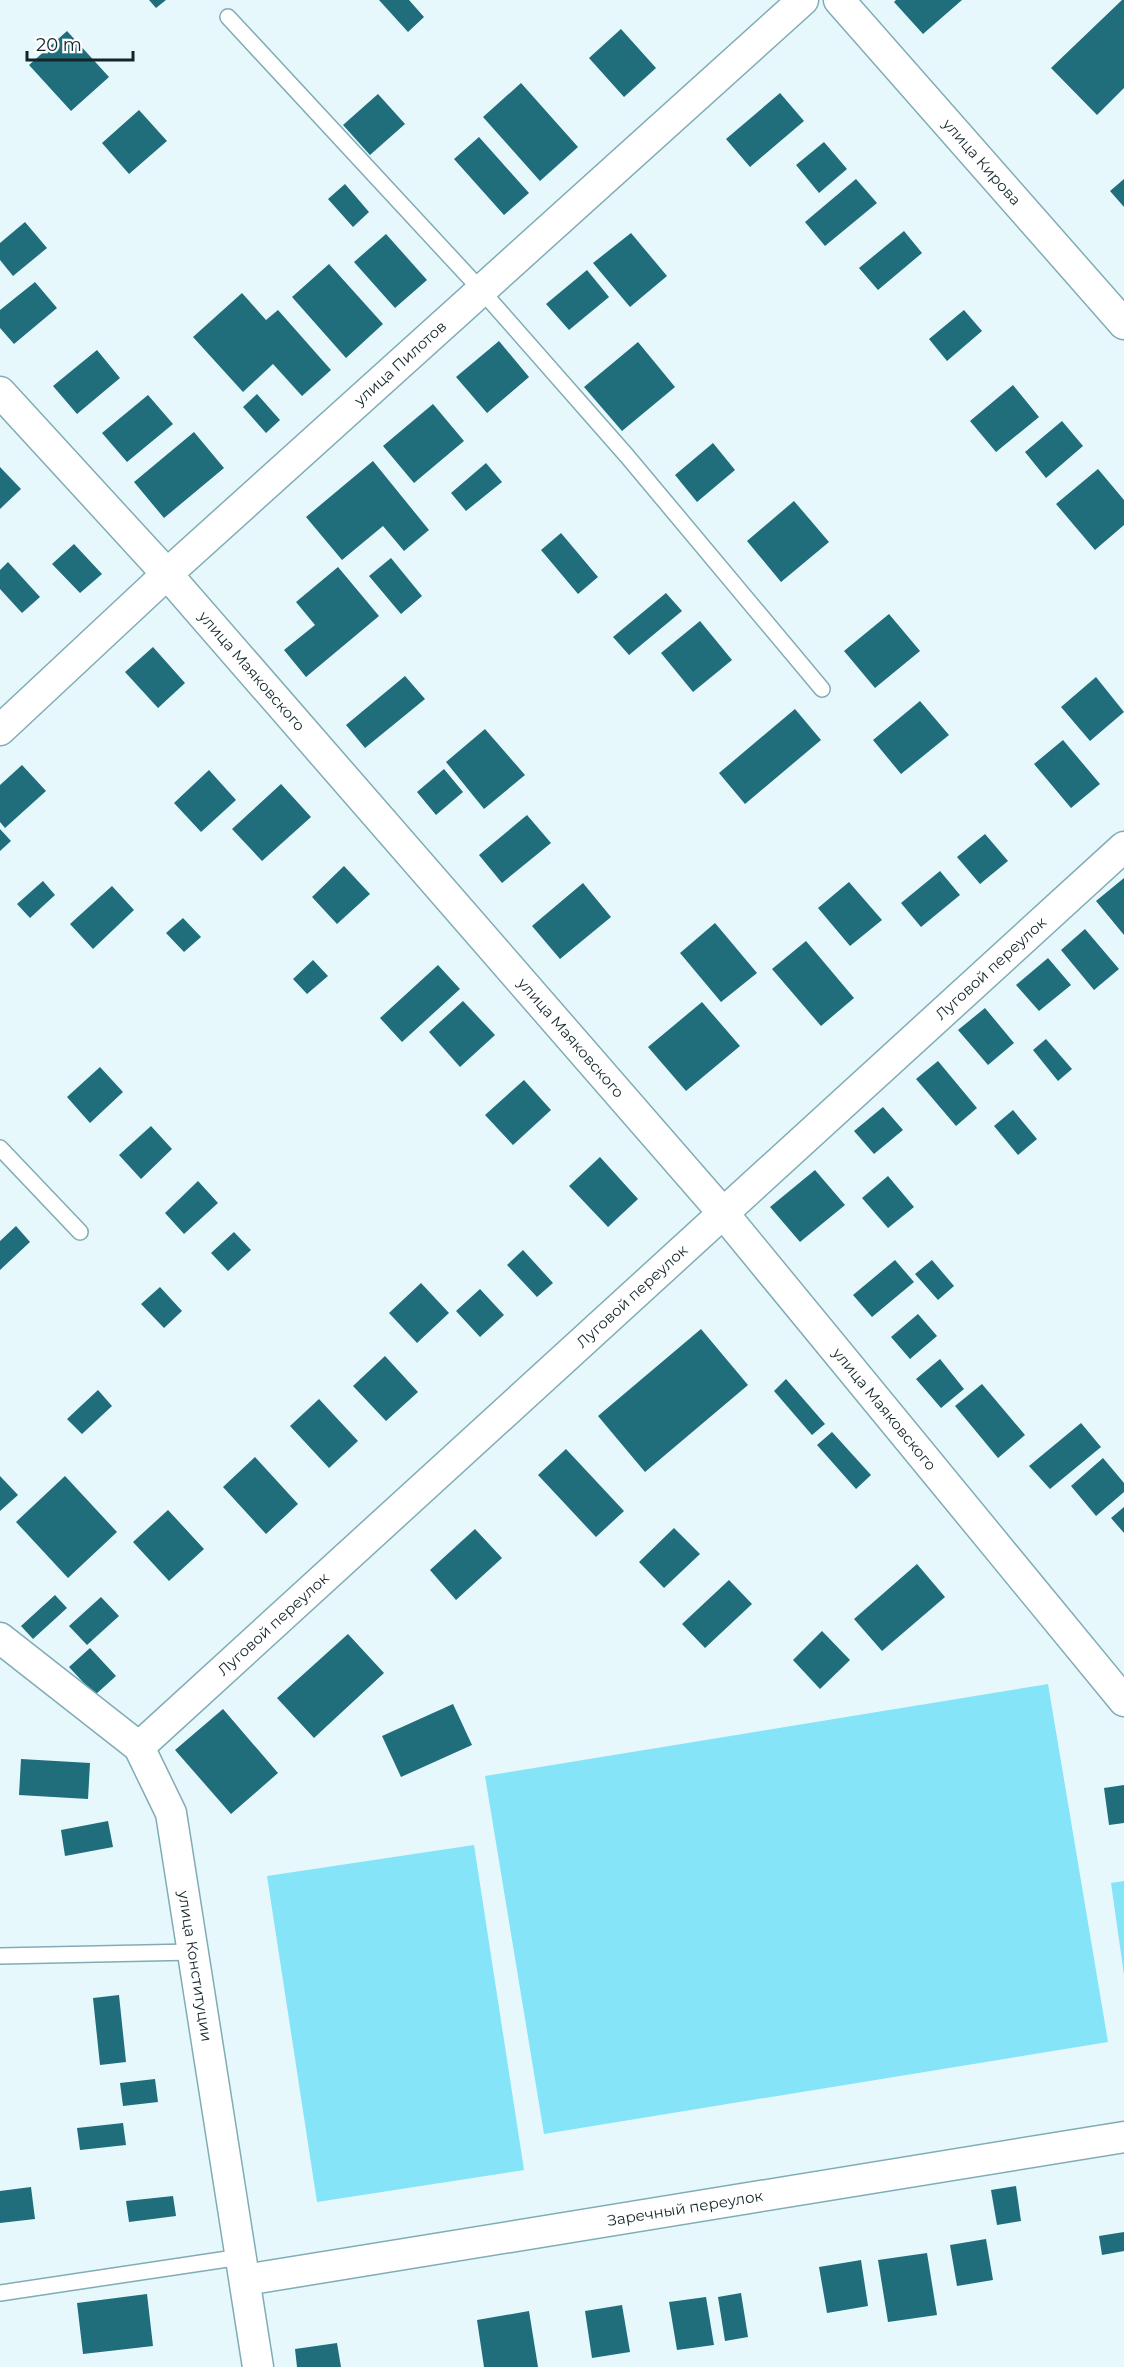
<svg xmlns="http://www.w3.org/2000/svg" width="1124" height="2367" viewBox="0 0 1124 2367" font-family="Montserrat,sans-serif">
<rect width="100%" height="100%" fill="#e6f8fc"/>
<path fill="#85e4f8" d="M1048,1684L1108,2042L544,2134L485,1776Z
M474,1845L524,2170L317,2202L267,1876Z
M1124,1881V1975L1111,1883Z"/>
<path fill="#206d7b" d="M149,0H166L156,8Z
M379,0H409L424,17L408,32Z
M896,0H962L923,34L894,2Z
M1122,0H1124V88L1097,115L1051,68Z
M621,29L656,68L624,97L589,58Z
M67,31L109,77L71,111L29,65Z
M521,83L578,147L540,181L483,117Z
M780,93L804,121L750,167L726,139Z
M378,94L405,124L370,155L343,125Z
M139,110L167,141L129,174L102,143Z
M479,137L529,193L504,215L454,159Z
M824,142L847,169L819,193L796,165Z
M856,179L877,203L825,246L805,222Z
M1124,179V207L1110,191Z
M345,184L369,212L353,227L328,199Z
M25,222L47,248L13,276L0,260V243Z
M904,231L922,253L878,290L859,268Z
M631,233L667,276L630,307L593,263Z
M386,234L427,280L395,308L354,262Z
M329,264L383,324L346,358L292,297Z
M587,270L609,297L569,330L546,304Z
M35,282L57,308L14,344L0,328V310Z
M242,293L266,320L278,310L331,370L302,396L273,364L243,392L193,337Z
M964,310L982,331L947,361L929,339Z
M499,341L529,377L487,413L456,377Z
M638,342L675,387L622,431L584,387Z
M97,350L120,378L77,414L53,386Z
M1013,385L1039,417L996,452L970,421Z
M257,394L280,420L266,433L243,407Z
M148,395L173,424L127,462L102,433Z
M433,404L464,441L414,483L383,446Z
M1062,421L1083,446L1046,478L1025,452Z
M194,432L224,468L164,518L134,482Z
M713,443L735,470L697,502L675,475Z
M373,461L429,530L404,551L383,526L342,560L306,517Z
M486,463L502,482L466,511L451,493Z
M0,467L21,489L0,509Z
M1098,469L1124,500V525L1095,550L1056,504Z
M794,501L829,542L781,582L747,541Z
M561,533L598,577L578,594L541,550Z
M74,544L102,574L80,593L52,564Z
M391,558L422,596L401,614L369,576Z
M8,562L40,597L22,613L0,589V570Z
M338,567L379,616L306,677L284,650L315,625L296,602Z
M666,593L682,611L629,655L613,637Z
M889,614L920,651L875,688L844,651Z
M700,621L732,660L693,692L661,653Z
M153,647L185,683L158,708L125,672Z
M405,676L425,699L365,748L346,725Z
M1096,677L1124,712L1090,741L1061,707Z
M920,701L949,735L901,774L873,740Z
M795,709L821,740L745,804L719,773Z
M485,729L525,775L484,809L446,762Z
M1063,740L1100,784L1071,808L1034,764Z
M22,765L46,791L5,828L0,822V785Z
M444,769L463,792L436,815L417,792Z
M209,770L236,800L201,832L174,803Z
M281,784L311,817L262,861L232,829Z
M527,815L551,843L502,883L479,855Z
M0,829L11,841L0,851Z
M985,834L1008,861L980,884L957,857Z
M344,866L370,894L337,924L312,897Z
M940,871L960,895L921,927L901,903Z
M1124,878V935L1096,901Z
M43,881L55,895L30,918L17,904Z
M849,882L882,920L850,946L818,908Z
M583,883L611,917L560,959L532,926Z
M112,886L134,910L93,949L70,924Z
M183,918L201,937L184,952L166,933Z
M715,923L757,973L721,1002L680,953Z
M1085,929L1119,969L1094,990L1061,950Z
M806,941L854,998L821,1026L772,969Z
M1048,958L1071,985L1039,1011L1016,985Z
M313,960L328,976L307,994L293,979Z
M438,965L460,989L402,1042L380,1018Z
M463,1001L495,1035L460,1067L429,1032Z
M702,1002L740,1046L686,1091L648,1047Z
M985,1008L1014,1043L988,1065L958,1030Z
M1046,1039L1072,1069L1058,1081L1033,1050Z
M938,1061L977,1108L956,1126L916,1079Z
M100,1067L123,1092L90,1123L67,1097Z
M524,1080L551,1110L513,1145L485,1115Z
M883,1107L903,1130L874,1154L854,1131Z
M1013,1110L1037,1139L1018,1155L994,1126Z
M151,1126L172,1149L141,1179L119,1155Z
M600,1157L638,1199L608,1227L569,1186Z
M815,1170L845,1205L800,1242L770,1207Z
M888,1176L914,1207L888,1228L862,1198Z
M198,1181L218,1203L184,1234L165,1213Z
M16,1226L30,1242L0,1270V1241Z
M234,1232L251,1250L228,1271L211,1253Z
M523,1250L553,1283L537,1297L507,1265Z
M895,1260L914,1282L872,1317L853,1295Z
M932,1260L954,1286L938,1300L915,1274Z
M421,1283L449,1313L417,1343L389,1313Z
M160,1287L182,1311L164,1328L141,1304Z
M480,1289L504,1315L480,1337L456,1311Z
M918,1314L937,1336L910,1359L891,1337Z
M701,1329L748,1385L645,1472L598,1416Z
M385,1356L418,1392L386,1421L353,1386Z
M940,1359L964,1389L941,1408L916,1379Z
M786,1379L825,1424L812,1435L774,1391Z
M982,1384L1025,1435L998,1458L955,1406Z
M98,1390L112,1406L82,1434L67,1419Z
M319,1399L358,1441L329,1468L290,1426Z
M1081,1423L1101,1447L1050,1489L1029,1466Z
M832,1432L871,1475L856,1489L817,1445Z
M566,1449L624,1511L596,1537L538,1475Z
M255,1457L298,1504L266,1534L223,1487Z
M1103,1458L1124,1483V1492L1096,1516L1071,1486Z
M0,1476L18,1495L0,1511Z
M65,1476L117,1532L68,1578L16,1522Z
M1124,1507V1533L1111,1518Z
M168,1510L204,1549L169,1581L133,1542Z
M674,1528L700,1554L664,1588L639,1562Z
M475,1529L502,1558L456,1600L430,1570Z
M917,1564L945,1597L882,1651L854,1619Z
M729,1580L752,1604L705,1648L682,1624Z
M55,1595L67,1608L33,1639L21,1626Z
M101,1597L119,1616L87,1645L69,1626Z
M822,1631L850,1660L820,1689L793,1660Z
M348,1634L384,1673L314,1738L277,1698Z
M90,1648L116,1676L95,1695L69,1667Z
M453,1704L472,1745L401,1777L382,1736Z
M223,1709L278,1773L231,1814L175,1750Z
M21,1759L90,1763L88,1799L19,1795Z
M1124,1785V1823L1109,1825L1104,1788Z
M108,1821L113,1847L65,1856L61,1830Z
M119,1995L126,2062L100,2065L93,1998Z
M155,2079L158,2102L123,2106L120,2083Z
M123,2123L126,2145L80,2150L77,2128Z
M1016,2186L1021,2221L997,2225L991,2190Z
M31,2187L35,2219L0,2223V2191Z
M173,2196L176,2216L129,2222L126,2201Z
M1124,2232V2251L1102,2255L1099,2236Z
M986,2239L993,2280L957,2286L950,2245Z
M927,2253L937,2315L888,2322L878,2260Z
M861,2260L868,2306L827,2313L819,2267Z
M741,2293L748,2337L725,2341L718,2297Z
M147,2294L153,2346L83,2354L77,2303Z
M706,2297L714,2345L677,2350L669,2302Z
M622,2305L630,2352L592,2358L585,2311Z
M529,2311L538,2367H484L477,2320Z
M337,2343L341,2367H297L295,2349Z"/>
<g fill="none" stroke-linecap="round" stroke-linejoin="round">
<g stroke="#81acb6" stroke-width="18">
<path id="lane" d="M228,17L481,290L627,456L822,689
M0,1148L80,1232
M0,1956L193,1952
M0,2293L241,2257"/>
</g>
<g stroke="#81acb6" stroke-width="33">
<g id="street">
<path id="s1" d="M839,0L1124,324"/>
<path id="s2" d="M0,392L167,574L723,1213L1124,1701"/>
<path id="s3" d="M0,730L167,574L803,0"/>
<path id="s4" d="M0,1638L139,1747L171,1813L258,2367"/>
<path id="s5" d="M139,1747L1124,847"/>
<path id="s6" d="M245,2280L1124,2137"/>
</g>
</g>
<use href="#lane" stroke="#fff" stroke-width="15"/>
<use href="#street" stroke="#fff" stroke-width="30"/>
</g>
<g text-anchor="middle" stroke-width="6" stroke-linejoin="round" paint-order="stroke">
<g font-size="15" fill="#142529" stroke="#fff">
<text dy="5" stroke="none"><textPath href="#s1" startOffset="216">улица Кирова</textPath></text>
<text dy="5" stroke="none"><textPath href="#s3" startOffset="543">улица Пилотов</textPath></text>
<text dy="5" stroke="none"><textPath href="#s2" startOffset="376">улица Маяковского</textPath></text>
<text dy="5" stroke="none"><textPath href="#s5" startOffset="1154">Луговой переулок</textPath></text>
<text dy="5" stroke="none"><textPath href="#s2" startOffset="862">улица Маяковского</textPath></text>
<text dy="5" stroke="none"><textPath href="#s5" startOffset="668">Луговой переулок</textPath></text>
<text dy="5" stroke="none"><textPath href="#s2" startOffset="1348">улица Маяковского</textPath></text>
<text dy="5" stroke="none"><textPath href="#s5" startOffset="182">Луговой переулок</textPath></text>
<text dy="5" stroke="none"><textPath href="#s4" startOffset="405">улица Конституции</textPath></text>
<text dy="5" stroke="none"><textPath href="#s6" startOffset="446">Заречный переулок</textPath></text>
</g>
</g>
<path d="M27 51v9h106v-9" fill="none" stroke="#142529" stroke-width="3"/>
<text x="36" y="51" font-size="18" fill="#142529" stroke="#ffffff" stroke-width="4.5" paint-order="stroke">20 m</text>
</svg>
